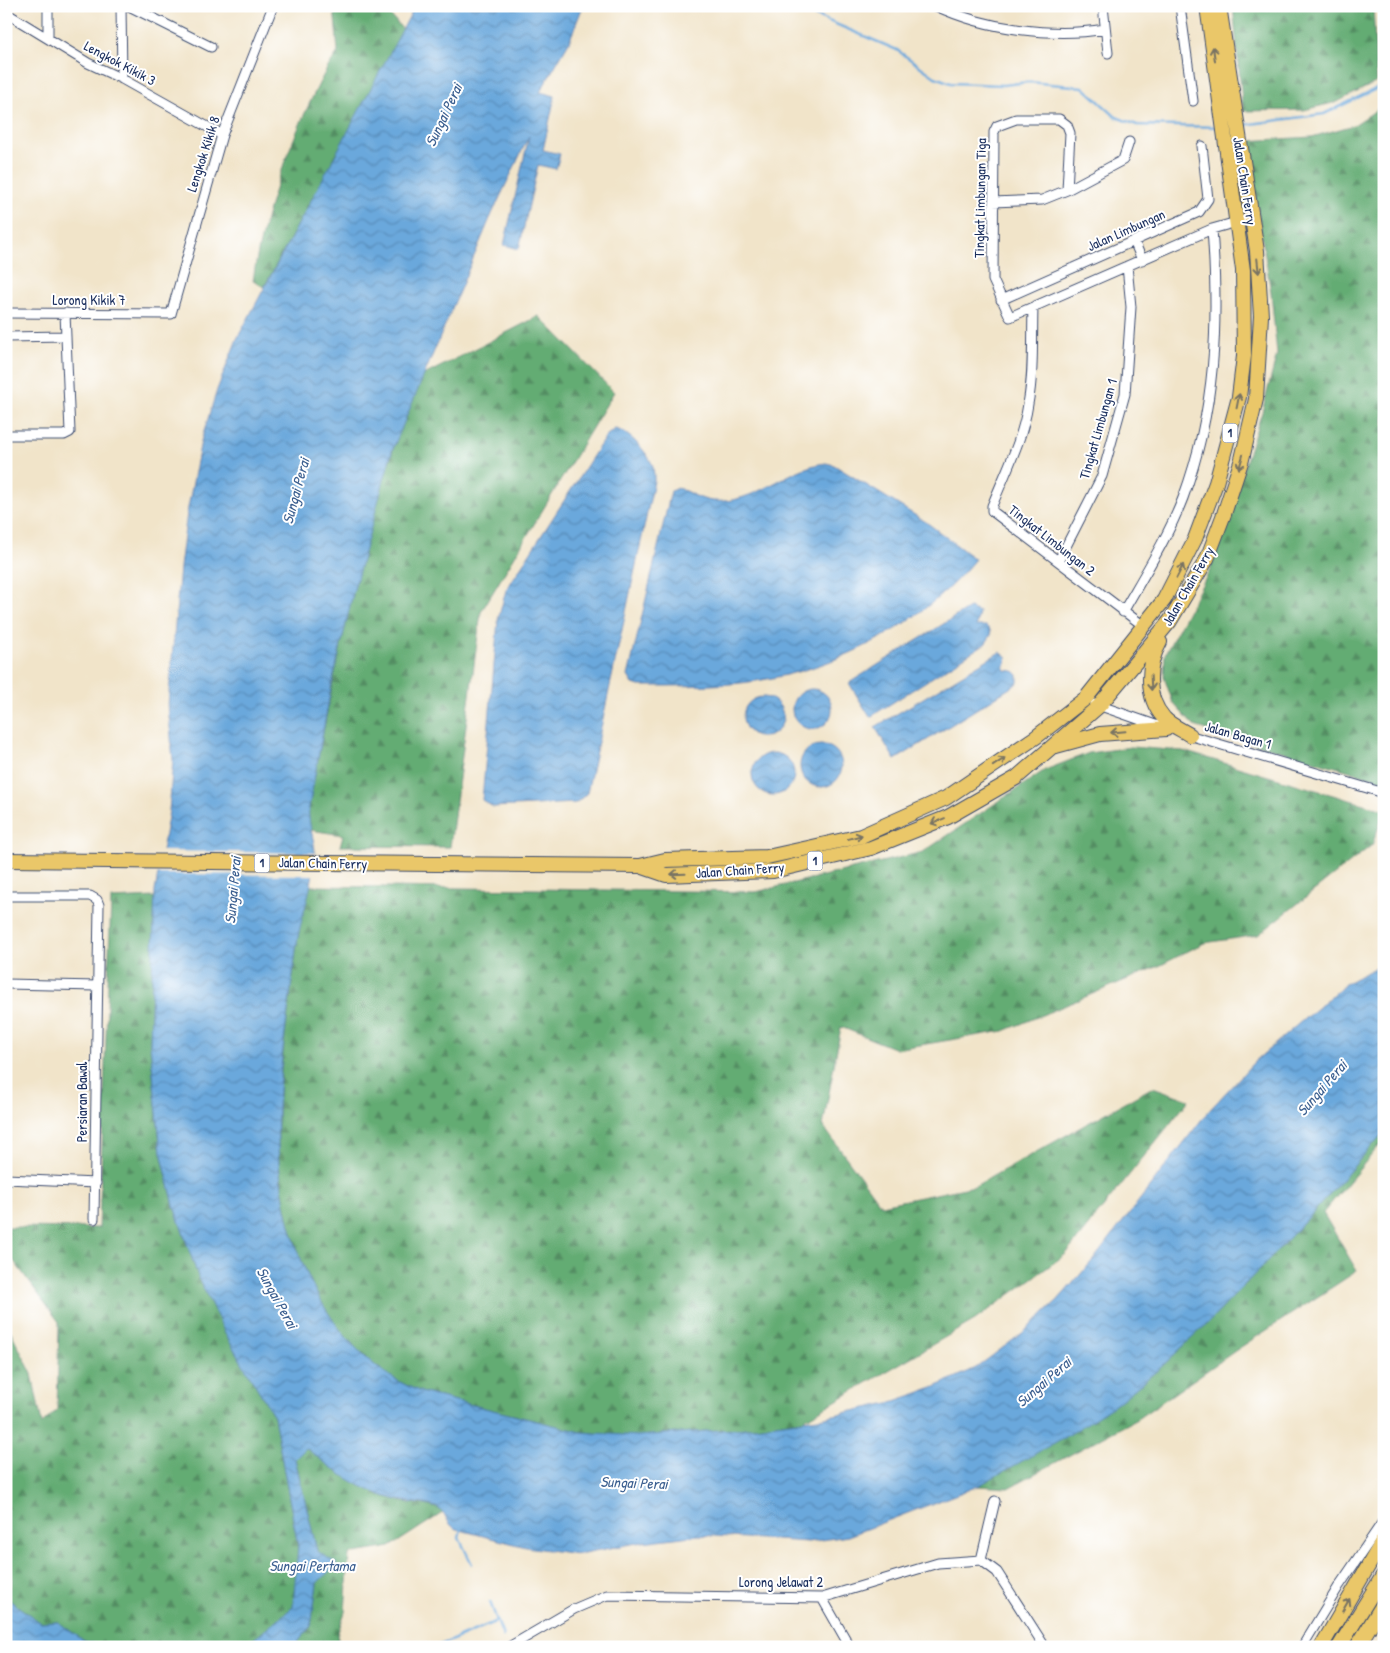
<svg xmlns="http://www.w3.org/2000/svg" width="1390" height="1653" viewBox="0 0 1390 1653" font-family="'Patrick Hand',sans-serif">
<defs>
<pattern id="forest-firs" width="22" height="20" patternUnits="userSpaceOnUse" patternTransform="scale(1.25)"><rect width="22" height="20" fill="#64ac73"/><path d="M5 1l3.5 6h-7zM16 11l3.5 6h-7z" fill="#528c62"/></pattern>
<pattern id="water-waves" width="16" height="10" patternUnits="userSpaceOnUse" patternTransform="scale(1.25)"><rect width="16" height="10" fill="#6aa8dc"/><path d="M0 5q4-4 8 0t8 0" fill="none" stroke="#5689b6"/></pattern>
</defs>
<rect width="100%" height="100%" fill="#fff"/>
<filter id="ink" filterUnits="userSpaceOnUse"><feTurbulence type="fractalNoise" baseFrequency=".02" numOctaves="2"/><feDisplacementMap in="SourceGraphic" scale="10" xChannelSelector="R" yChannelSelector="G"/><feConvolveMatrix kernelMatrix="1 2 1 2 8 2 1 2 1" color-interpolation-filters="sRGB"/></filter>
<filter id="wash" filterUnits="userSpaceOnUse"><feTurbulence type="fractalNoise" baseFrequency=".0096" numOctaves="4" result="noise"/><feDisplacementMap in="SourceGraphic" scale="20" xChannelSelector="R" yChannelSelector="G"/><feGaussianBlur stdDeviation="1.12" result="paint"/><feColorMatrix in="noise" values="0 0 0 0 0 0 0 0 0 0 0 0 0 0 0 0 0 1.4 0 .05"/><feComposite in="paint" operator="in"/></filter>
<g filter="url(#wash)">
<rect width="100%" height="100%" fill="#f1e4c9"/>
<path fill="url(#forest-firs)" stroke="#406e68" d="M372,6L388,12L404,31L264,287L253,281C261,223 281,167 305,113C315,92 324,71 338,52L334,7Z
M1233,6H1373L1377,82L1337,102L1304,110L1243,111Z
M1384,105V781L1194,726L1173,703L1164,677L1165,654L1210,570L1262,412L1277,354L1271,292L1246,141L1312,137L1354,125Z
M539,316L614,392L481,612L450,847L340,846L343,835L310,830L308,818L309,807C331,688 354,569 392,453C400,427 412,401 422,376Z
M1131,747L1183,751L1384,810V813L1372,845L1258,935L1204,943L1159,966L1004,1031L896,1049L841,1027L823,1126L881,1205L975,1186L1153,1087L1189,1100L1066,1254L975,1320L803,1420L748,1428L637,1436L608,1435L581,1432L424,1393C328,1358 281,1242 278,1146C276,1080 289,1014 296,949L300,923L310,886L756,892L923,852L1045,770L1089,753Z
M155,897L150,1044L161,1152L175,1209L199,1279L228,1339L274,1416L298,1546L294,1607L254,1639L225,1647H106L84,1641L58,1622L41,1623L6,1598L12,1579L6,1575V1331L10,1330L32,1374L42,1424L57,1410L59,1322L10,1256H6V1227L99,1228L111,899Z
M1384,1132V1140L1323,1213L1357,1271L1238,1349L1137,1419L1008,1488L978,1486L1115,1405L1160,1368L1210,1321L1310,1216Z
M306,1448C334,1471 363,1491 399,1501C414,1505 430,1503 444,1512L390,1547L349,1554L345,1612L337,1635L340,1647H294L311,1626L317,1583V1551L295,1459Z"/>
<path fill="url(#water-waves)" stroke="#426c9d" d="M415,6H583L569,42L540,92L555,96L543,150L560,154L556,169L538,165L519,249L504,245L529,136L491,216L392,451L353,593L331,688L309,807C307,825 316,840 315,857C313,888 300,918 296,949C289,1014 275,1080 278,1146C281,1242 328,1358 424,1393L581,1432L637,1436L748,1428L825,1417L889,1403L933,1388L976,1368L1025,1331L1058,1300L1094,1259L1206,1114L1254,1062L1345,984L1384,963V1132L1310,1216L1210,1321L1160,1368L1115,1405L1072,1433L978,1486L848,1536L808,1542L699,1535L642,1542L578,1554L526,1547L456,1529C446,1524 447,1512 436,1507C424,1503 411,1503 399,1500C362,1492 335,1471 306,1448L295,1459L317,1551L337,1564L317,1583L311,1626L294,1647H225L254,1639L293,1607L298,1546L274,1416L228,1339L199,1279L175,1209L161,1152L150,1044L155,891L169,811L173,760L168,705L180,567L187,513L201,441L217,390L237,339Z
M615,429C628,431 647,452 652,464C654,470 654,475 654,481L587,793L576,803L493,807L482,800L498,620L506,590L606,436Z
M826,463L834,465L926,522L975,559C918,631 821,677 730,684C700,686 669,686 639,686L633,684L628,676L671,491L677,488C689,491 699,500 713,501C755,505 787,467 826,463Z
M969,608L979,612L976,626H986L990,630L991,635L986,643L870,717L849,683Z
M1000,652L1007,657L1004,670L1014,671L1018,675V683L895,760L875,727Z
M792 709a20 20 0 1 1 40 0a20 20 0 1 1-40 0Z
M743 717a20 20 0 1 1 40 0a20 20 0 1 1-40 0Z
M800 766a21 21 0 1 1 42 0a21 21 0 1 1-42 0Z
M752 774a21 21 0 1 1 42 0a21 21 0 1 1-42 0Z
M6,1598L41,1623L58,1622L84,1641L106,1647H15L6,1641Z"/>
<path fill="#f1e4c9" d="M160,851L317,853V857L315,875L155,874Z"/>
<g fill="none" stroke-linecap="round" stroke-linejoin="round">
<path stroke="#6aa8dc" stroke-width="2.5" d="M793,6L897,50L935,77L951,83L1003,85L1029,82L1083,87L1116,117L1137,125L1220,127
M1243,125L1324,114L1384,85
M461,1528L459,1538L472,1564
M490,1602L503,1636
M436,1647L497,1621"/>
</g>
</g>
<g filter="url(#ink)">
<g fill="none" stroke-linecap="round" stroke-linejoin="round">
<g stroke="#3b4a6e" stroke-width="11">
<path id="minor" d="M48,6V37
M121,6L122,79
M129,6L211,47
M936,6C985,29 1053,38 1105,29
M1103,6L1108,53
M1180,6L1193,101
M6,13L88,63L122,79L222,135
M1067,190L1070,133L1067,125L1059,119H1016L997,126L994,132L993,280L1010,317L1212,229L1251,218
M993,202L1042,200L1067,190L1123,160L1129,142
M1134,241L1142,260
M1001,300L1199,212L1208,199L1202,146
M1033,307C1032,339 1034,372 1028,404C1023,439 1005,473 992,506V511L1145,627
M6,313L171,314L222,135L273,6
M6,337L66,336
M6,435H64L70,432L65,313
M1059,560L1102,476L1125,394L1131,307L1127,266
M1123,612C1144,575 1168,537 1183,498C1216,409 1219,323 1212,229
M1095,704L1161,727
M1185,734L1384,793
M6,896H90L97,900L99,905L94,1219
M6,984L97,986
M6,1179L96,1183
M981,1560L995,1501
M822,1598L850,1647
M509,1647L574,1609L607,1595L822,1598L938,1563L981,1560L997,1572L1045,1647
M1302,1647L1339,1586L1384,1520"/>
</g>
<g stroke="#3b4a6e" stroke-width="16">
<path id="highway" d="M1160,642C1147,665 1145,697 1164,718C1170,725 1182,730 1190,735
M1056,746L1100,734L1166,729
M6,860L640,866L665,860L767,857L808,848L861,836L946,798L1036,737L1086,698L1164,600L1195,539L1216,483L1239,397L1244,356L1243,270L1207,6
M640,866L666,875L773,871L871,848L948,817L1016,778L1099,706L1170,621L1207,559L1224,514L1242,459L1256,399L1261,316L1257,251L1219,6
M1321,1647L1384,1539
M1339,1647L1384,1574
M1357,1647L1384,1603"/>
</g>
<use href="#minor" stroke="#fff" stroke-width="9"/>
<use href="#highway" stroke="#eac769" stroke-width="14"/>
</g>
<defs><path id="oneway-shaft" d="M-6 0H5M1.5-3L5.5 0L1.5 3" fill="none" stroke-width="1.6" stroke-linecap="round" stroke-linejoin="round" transform="scale(1.25)"/></defs>
<g stroke="#787363">
<use href="#oneway-shaft" transform="translate(1214 54) rotate(-98)"/>
<use href="#oneway-shaft" transform="translate(1258 266) rotate(84)"/>
<use href="#oneway-shaft" transform="translate(1238 401) rotate(-79)"/>
<use href="#oneway-shaft" transform="translate(1241 462) rotate(106)"/>
<use href="#oneway-shaft" transform="translate(1180 571) rotate(-63)"/>
<use href="#oneway-shaft" transform="translate(1151 683) rotate(87)"/>
<use href="#oneway-shaft" transform="translate(1118 732) rotate(175)"/>
<use href="#oneway-shaft" transform="translate(999 762) rotate(-34)"/>
<use href="#oneway-shaft" transform="translate(938 821) rotate(158)"/>
<use href="#oneway-shaft" transform="translate(855 837) rotate(-15)"/>
<use href="#oneway-shaft" transform="translate(678 874) rotate(178)"/>
<use href="#oneway-shaft" transform="translate(1346 1605) rotate(-60)"/>
</g>
</g>
<g text-anchor="middle" stroke-width="4" stroke-linejoin="round" paint-order="stroke">
<g fill="#fff" stroke="#5f6d8e" stroke-width="1">
<rect x="1222.5" y="423.5" width="15" height="19" rx="4"/>
<rect x="807.5" y="851.5" width="15" height="19" rx="4"/>
<rect x="254.5" y="853.5" width="15" height="19" rx="4"/>
</g>
<g font-size="12" font-weight="bold" fill="#1b2f5e">
<text x="1230" y="437">1</text>
<text x="815" y="865">1</text>
<text x="262" y="867">1</text>
</g>
<g font-size="14" fill="#1b2f5e" stroke="#fff">
<text transform="translate(120 63) rotate(28)" y="5">Lengkok Kikik 3</text>
<text transform="translate(203 154) rotate(-72)" y="5">Lengkok Kikik 8</text>
<text transform="translate(1245 181) rotate(81)" y="5">Jalan Chain Ferry</text>
<text transform="translate(980 198) rotate(-89)" y="5">Tingkat Limbungan Tiga</text>
<text transform="translate(1126 230) rotate(-24)" y="5">Jalan Limbungan</text>
<text x="89" y="305">Lorong Kikik 7</text>
<text transform="translate(1098 429) rotate(-74)" y="5">Tingkat Limbungan 1</text>
<text transform="translate(1052 540) rotate(38)" y="5">Tingkat Limbungan 2</text>
<text transform="translate(1188 586) rotate(-60)" y="5">Jalan Chain Ferry</text>
<text transform="translate(1238 735) rotate(16)" y="5">Jalan Bagan 1</text>
<text transform="translate(323 863) rotate(1)" y="5">Jalan Chain Ferry</text>
<text transform="translate(740 870) rotate(-4)" y="5">Jalan Chain Ferry</text>
<text transform="translate(82 1102) rotate(-90)" y="5">Persiaran Bawal</text>
<text x="781" y="1587">Lorong Jelawat 2</text>
</g>
<g font-size="15" font-style="italic" fill="#3b5f90" stroke="#fff">
<text transform="translate(444 115) rotate(-65)" y="5">Sungai Perai</text>
<text transform="translate(296 491) rotate(-75)" y="5">Sungai Perai</text>
<text transform="translate(233 890) rotate(-85)" y="5">Sungai Perai</text>
<text transform="translate(1322 1088) rotate(-49)" y="5">Sungai Perai</text>
<text transform="translate(277 1298) rotate(61)" y="5">Sungai Perai</text>
<text transform="translate(1044 1382) rotate(-41)" y="5">Sungai Perai</text>
<text transform="translate(634 1483) rotate(2)" y="5">Sungai Perai</text>
<text x="312" y="1571">Sungai Pertama</text>
</g>
</g>
<rect width="1390" height="1653" fill="none" stroke="#fff" stroke-width="25"/>
</svg>
